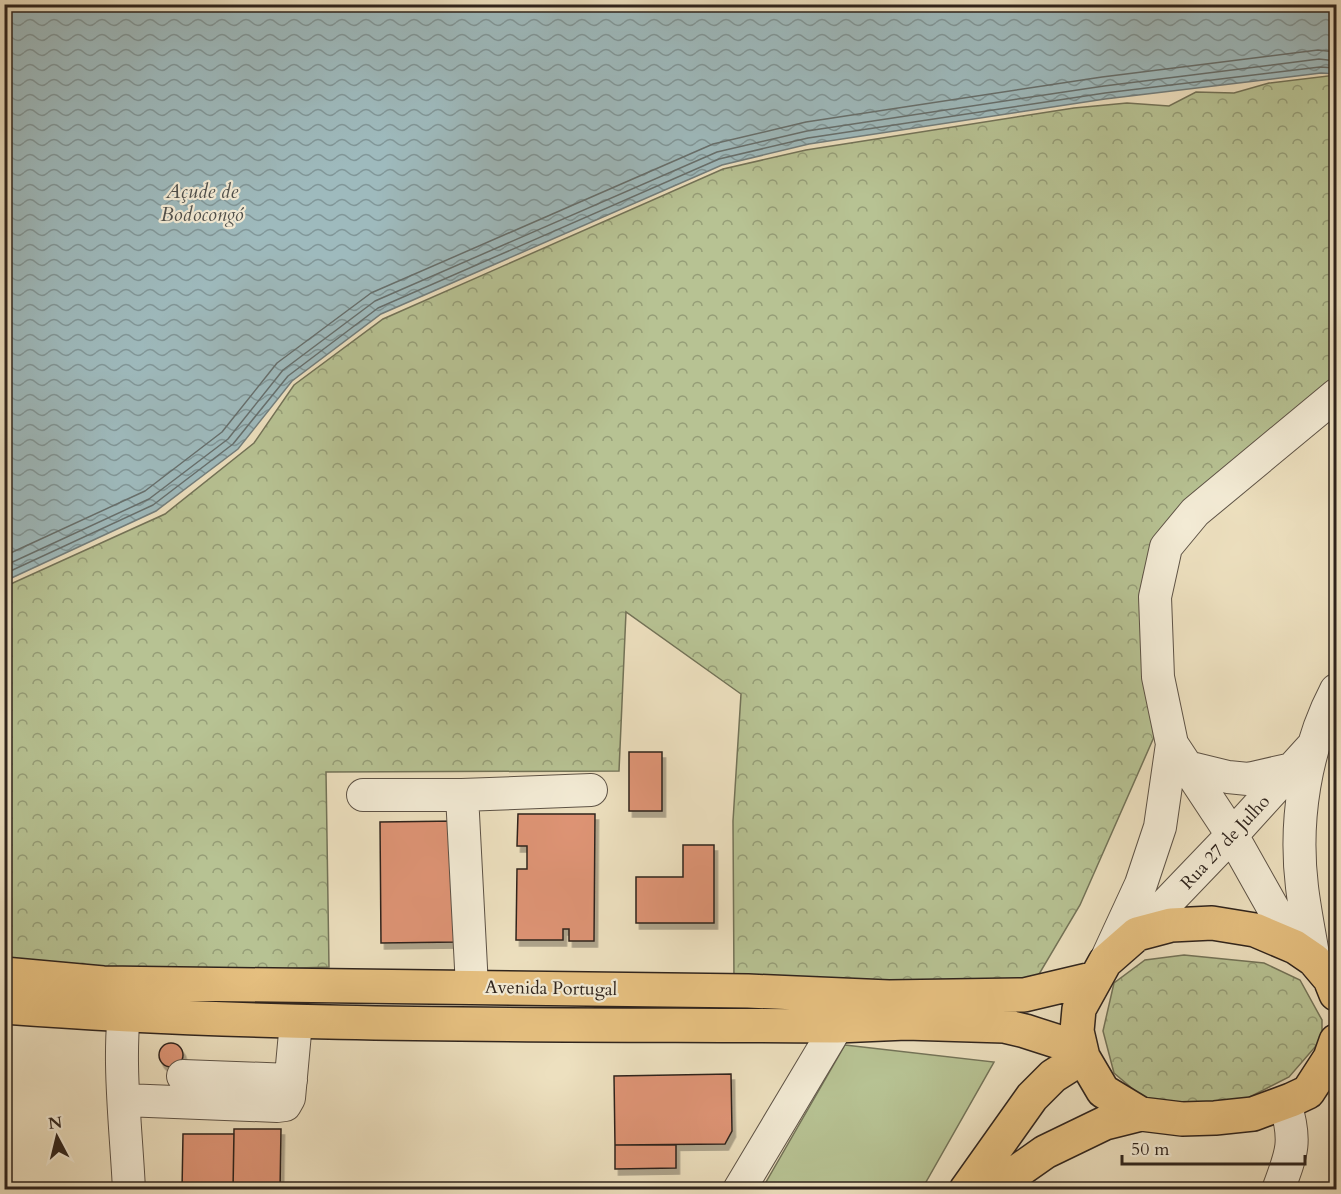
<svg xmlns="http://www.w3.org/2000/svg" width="1341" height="1194" viewBox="0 0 1341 1194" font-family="Cardo,serif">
<defs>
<pattern id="forest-crowns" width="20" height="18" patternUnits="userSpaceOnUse" patternTransform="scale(1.5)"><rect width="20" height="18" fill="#b7c293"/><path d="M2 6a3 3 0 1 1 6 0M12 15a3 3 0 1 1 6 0" fill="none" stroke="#959d77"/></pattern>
<pattern id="water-waves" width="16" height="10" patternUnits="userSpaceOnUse" patternTransform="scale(1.5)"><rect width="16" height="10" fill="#9ebabd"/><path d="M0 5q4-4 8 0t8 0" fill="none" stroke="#819799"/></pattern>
<filter id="shadow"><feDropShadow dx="3.5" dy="6" stdDeviation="0" flood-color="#0004"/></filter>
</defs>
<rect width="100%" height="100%" fill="#ede0bf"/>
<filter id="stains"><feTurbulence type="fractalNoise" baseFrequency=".00333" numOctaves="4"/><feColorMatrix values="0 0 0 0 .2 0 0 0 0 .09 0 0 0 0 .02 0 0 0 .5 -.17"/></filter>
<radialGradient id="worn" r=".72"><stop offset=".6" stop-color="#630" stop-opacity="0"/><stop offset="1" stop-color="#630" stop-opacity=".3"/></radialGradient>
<path fill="#b7c293" stroke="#737358" stroke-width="1.5" d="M845,1045L994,1062L922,1189H762Z"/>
<path fill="url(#forest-crowns)" stroke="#737358" stroke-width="1.5" d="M1336,75V388L1159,544L1145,675L1154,737L1080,905L1035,981L734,983L733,821L741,694L626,612L619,771L326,772L329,967L154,973L5,964L4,587L165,514L254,443L294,385L383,319L723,169L806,150L1074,108L1127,103L1169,106L1196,92L1234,93L1269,83Z
M1184,955L1264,963L1300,980L1322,1020V1039L1289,1077L1234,1105L1147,1101L1114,1073L1103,1031L1114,983L1145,960Z"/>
<path fill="url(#water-waves)" stroke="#727e7d" stroke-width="1.5" d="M5,4L1336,5V74L1321,73L1105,99L809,144L722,165L381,314L292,381L238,449L156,511L5,581Z"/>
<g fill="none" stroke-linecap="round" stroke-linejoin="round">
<path stroke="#666f6d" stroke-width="1.5" d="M4,556L145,491L222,432L277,363L371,293L713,144L806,122L1102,77L1318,50L1336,52
M4,566L149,499L228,439L283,370L375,301L717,152L807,131L1104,86L1319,59L1336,61
M4,574L153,505L233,444L288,376L378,308L719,159L808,138L1105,93L1320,67L1336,68"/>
</g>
<path fill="#de9474" stroke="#2f241d" stroke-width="1.5" filter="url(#shadow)" d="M629,752H662V811H629Z
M518,814H595L594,941H569V929H563V940H516L517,869H527V846H517Z
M457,821V942L381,943L380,822Z
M683,845H714V923H636V877H683Z
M159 1055a12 12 0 1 1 24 0a12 12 0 1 1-24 0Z
M731,1074L732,1131L725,1144L615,1145L614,1076Z
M234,1129H281L280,1190H233Z
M183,1134H234L233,1190H182Z
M615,1145H676V1168L615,1169Z"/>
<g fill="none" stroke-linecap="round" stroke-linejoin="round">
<g stroke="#5e5346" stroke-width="34">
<path id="minor" d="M1172,744L1232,835L1295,947
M1187,767L1228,777L1248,779L1292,769
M363,795H462
M1137,934L1232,835L1311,748
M1314,960C1310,936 1305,912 1302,887C1294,821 1305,749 1336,690
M1105,962L1141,884L1160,827L1172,744L1158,677L1155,597L1166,547L1195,512L1336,395
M472,987L462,795L591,790
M127,990C116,1052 126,1126 129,1190
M183,1076L291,1080
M124,1100L277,1106L285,1105L289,1098L296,1022
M739,1190L837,1026
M1278,1190C1292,1153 1297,1141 1285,1103"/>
</g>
<g stroke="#2f241d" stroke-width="36">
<path id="major" d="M4,974L103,983L748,991L889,997L1024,995L1096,978
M1336,994L1330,979L1314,960L1295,947L1255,930L1212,923L1171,925L1137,934L1105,962L1079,1009L1077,1031L1083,1057L1103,1091L1141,1114L1182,1119L1215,1118L1253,1114L1291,1100L1308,1092L1330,1058L1336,1041
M4,1007C281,1028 560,1024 837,1026L906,1023L1004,1026L1025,1031L1081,1049
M966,1190L1032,1097L1053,1076L1083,1057
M991,1190L1045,1152L1105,1123L1141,1114"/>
</g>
<use href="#minor" stroke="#f3ebd5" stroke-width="32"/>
<use href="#major" stroke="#e6c080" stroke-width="33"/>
</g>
<g text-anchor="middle" stroke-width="4.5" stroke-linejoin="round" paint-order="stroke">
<g font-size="18" fill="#2f241d" stroke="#f3ebd5">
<text transform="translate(1225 842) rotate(-47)" y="6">Rua 27 de Julho</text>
<text transform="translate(551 988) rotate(1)" y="6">Avenida Portugal</text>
</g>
<g font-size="20" font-style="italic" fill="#50514d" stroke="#f3ebd5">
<text x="202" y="198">Açude de<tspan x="202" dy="23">Bodocongó</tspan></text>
</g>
</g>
<rect width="1341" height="1194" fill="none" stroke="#ede0bf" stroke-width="24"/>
<rect x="6" y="6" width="1329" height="1182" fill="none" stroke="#2f241d" stroke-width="3"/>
<rect x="12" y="12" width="1317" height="1170" fill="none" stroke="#2f241d" stroke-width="1.5"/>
<g transform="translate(57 1137) rotate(353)" stroke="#f3ebd5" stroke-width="4.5" paint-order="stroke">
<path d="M0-4.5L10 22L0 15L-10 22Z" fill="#2f241d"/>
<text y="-9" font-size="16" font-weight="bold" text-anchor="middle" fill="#2f241d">N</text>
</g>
<path d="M1122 1155v9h183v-9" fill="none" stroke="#2f241d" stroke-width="3"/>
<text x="1131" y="1155" font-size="18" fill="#2f241d" stroke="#f3ebd5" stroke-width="4.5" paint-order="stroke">50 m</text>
<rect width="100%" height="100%" filter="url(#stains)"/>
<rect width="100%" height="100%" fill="url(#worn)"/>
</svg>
